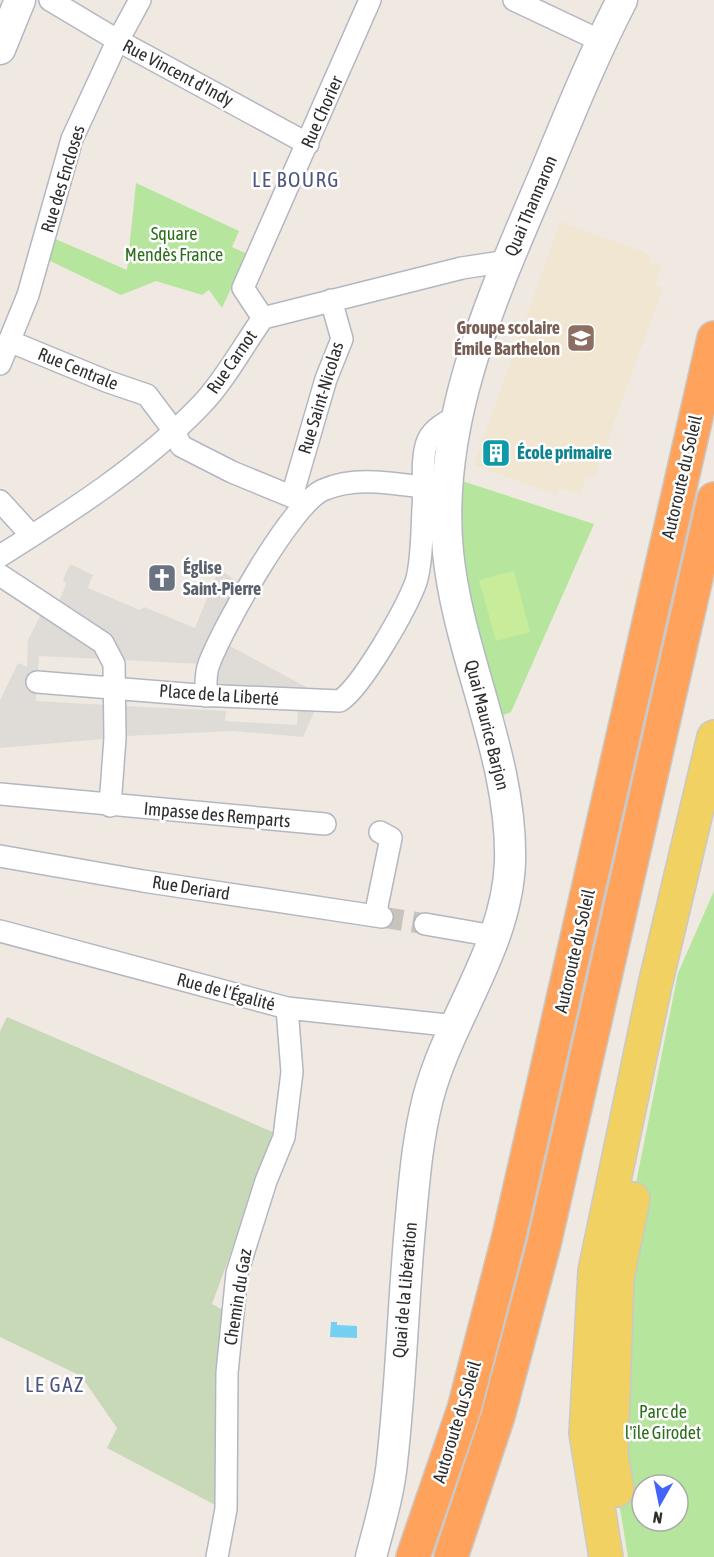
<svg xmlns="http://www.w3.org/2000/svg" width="714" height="1557" viewBox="0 0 714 1557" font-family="'Asap Condensed',sans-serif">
<rect width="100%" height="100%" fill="#efe9e1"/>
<path fill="#f0e6d1" d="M560,222L644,252L651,256L649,262L662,266L655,285L663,288L594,478L586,476L580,494L560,488L557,495L474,465Z"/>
<path fill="#b6e59e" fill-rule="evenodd" d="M136,183L239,231L232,247L247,254L222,308L209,290L202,295L156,281L121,295L46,259L53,238L127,270Z
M459,480L594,524L511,712L494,719L461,563Z
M714,891V1557H628L611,1454L617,1278L678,973ZM642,1485H678V1521H642Z"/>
<path fill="#c8d9b8" d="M7,1017L275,1133L212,1304L227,1312L221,1508L107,1448L117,1428L81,1376L0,1337V1031Z"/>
<path fill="#c9ec9a" d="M514,571L530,632L496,641L479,580Z"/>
<path fill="#dfdcd8" d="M70,564L93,575L88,588L140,610L144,607L195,628L219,569L241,584L199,664L122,660L108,634L58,603L66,585L63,579Z
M44,614L89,640L104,659L39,656L36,701L107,705L103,739L0,748V700L18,663L27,667L28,640L40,616Z
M226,644L321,695L215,691L216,662Z
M124,706L226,711L225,721L297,725L298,708H316L303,737L233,731L128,736L123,735Z"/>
<path fill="#75cff0" d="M331,1322H337V1325L357,1326V1338L330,1337Z"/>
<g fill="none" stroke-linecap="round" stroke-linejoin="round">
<path stroke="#c8c4bd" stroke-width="21" stroke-dasharray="21 10" stroke-linecap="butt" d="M382,917L425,924"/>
<g stroke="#b4b7c1" stroke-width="24">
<path id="street" d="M50,0L117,40L308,144
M514,0L601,41
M263,318L243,288L370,0
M9,341L106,381L147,395L174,431L181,446L232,472L305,502
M0,364L28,295L72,139L115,46L140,0
M292,496L326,379L342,339L331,300
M0,501L32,536
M0,556C70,512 144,465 202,404C225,380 243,346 263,318L462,268L508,261
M0,575L103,643L114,664L115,738L110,806
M37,682L198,695L340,701C363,685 406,609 416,582C422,563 422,529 423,508C425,489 420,458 428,440C433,429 446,422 456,417
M206,696C206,686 205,673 209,664C222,629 291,504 323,490C354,476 390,483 422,487
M0,794L325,824
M0,856L143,881L382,917
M375,916L391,838L380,832
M425,924L494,936
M0,931L287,1008L456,1026
M217,1557L226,1509L227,1373L237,1273L266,1181L284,1137L292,1072L287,1008"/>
</g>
<g stroke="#b4b7c1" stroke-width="33">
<path id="secondary" d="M0,49L20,0
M371,1557C379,1526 389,1494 392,1462C401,1384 403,1305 410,1227C414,1184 417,1141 428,1098C449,1018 507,947 510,862C513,758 458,655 448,552C435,422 493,295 543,178C568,118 592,58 622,0"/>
</g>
<g stroke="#c9c9c9" stroke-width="36">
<path id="primary" d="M617,1490L611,1454L617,1278L633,1199
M606,1557L586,1433L595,1271L655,985L714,737"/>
</g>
<g stroke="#c9c9c9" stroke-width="36">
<path id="highway" d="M413,1557L464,1409L509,1236L714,338
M451,1557L498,1416L544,1244L714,499"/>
</g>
<use href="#street" stroke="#fff" stroke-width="21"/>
<use href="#secondary" stroke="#fff" stroke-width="30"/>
<use href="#primary" stroke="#f2d163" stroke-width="33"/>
<use href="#highway" stroke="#ffa35c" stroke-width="33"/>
</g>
<defs>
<g id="school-square" transform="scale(1.5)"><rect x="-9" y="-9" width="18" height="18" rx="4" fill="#8d6e63" stroke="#fff"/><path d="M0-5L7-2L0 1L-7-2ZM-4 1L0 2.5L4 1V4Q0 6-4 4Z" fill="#fff"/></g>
<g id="building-square" transform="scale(1.5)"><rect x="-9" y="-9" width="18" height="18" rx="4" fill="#0f9aa8" stroke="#fff"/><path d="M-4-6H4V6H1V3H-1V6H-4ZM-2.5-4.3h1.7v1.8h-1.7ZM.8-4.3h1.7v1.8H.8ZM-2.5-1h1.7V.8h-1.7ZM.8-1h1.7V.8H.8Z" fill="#fff"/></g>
<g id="church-square" transform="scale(1.5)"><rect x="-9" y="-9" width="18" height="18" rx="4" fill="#6b7280" stroke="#fff"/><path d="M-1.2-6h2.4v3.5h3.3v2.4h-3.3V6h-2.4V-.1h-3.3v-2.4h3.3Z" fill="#fff"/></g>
</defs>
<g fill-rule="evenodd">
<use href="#school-square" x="581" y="338"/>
<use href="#building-square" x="496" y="453"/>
<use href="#church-square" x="162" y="578"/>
</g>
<g text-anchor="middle" stroke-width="5" stroke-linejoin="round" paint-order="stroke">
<g font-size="18" fill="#2e2e2e" stroke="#fff">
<text transform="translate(178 73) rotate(28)" y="6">Rue Vincent d'Indy</text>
<text transform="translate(322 112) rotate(-66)" y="6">Rue Chorier</text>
<text transform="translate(63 179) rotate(-73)" y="6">Rue des Encloses</text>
<text transform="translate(531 206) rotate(-67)" y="6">Quai Thannaron</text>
<text transform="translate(232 362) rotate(-55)" y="6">Rue Carnot</text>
<text transform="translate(78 369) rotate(22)" y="6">Rue Centrale</text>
<text transform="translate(321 398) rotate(-73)" y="6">Rue Saint-Nicolas</text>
<text transform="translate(682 477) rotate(-77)" y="6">Autoroute du Soleil</text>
<text transform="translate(219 695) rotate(4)" y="6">Place de la Liberté</text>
<text transform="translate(487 725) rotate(76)" y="6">Quai Maurice Barjon</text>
<text transform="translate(217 815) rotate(5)" y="6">Impasse des Remparts</text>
<text transform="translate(191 888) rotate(9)" y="6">Rue Deriard</text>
<text transform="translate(575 951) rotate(-77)" y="6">Autoroute du Soleil</text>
<text transform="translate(226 992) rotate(15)" y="6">Rue de l'Égalité</text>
<text transform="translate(405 1290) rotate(-85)" y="6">Quai de la Libération</text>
<text transform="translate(238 1297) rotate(-81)" y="6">Chemin du Gaz</text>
<text transform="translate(457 1422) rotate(-73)" y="6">Autoroute du Soleil</text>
</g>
<g font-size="18" fill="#2c6e1b" stroke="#fff">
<text x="174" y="240">Square<tspan x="174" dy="21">Mendès France</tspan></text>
<text x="663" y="1418">Parc de<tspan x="663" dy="21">l'île Girodet</tspan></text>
</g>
<g font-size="18" font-weight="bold" fill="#785e54" stroke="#fff" text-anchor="end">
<text x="560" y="334">Groupe scolaire<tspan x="560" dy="21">Émile Barthelon</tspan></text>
</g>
<g font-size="18" font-weight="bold" fill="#0d838f" stroke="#fff" text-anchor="start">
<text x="517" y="459">École primaire</text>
</g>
<g font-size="18" font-weight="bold" fill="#5b616d" stroke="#fff" text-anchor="start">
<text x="183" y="574">Église<tspan x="183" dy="21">Saint-Pierre</tspan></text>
</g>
<g font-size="21" letter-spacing="1.5" fill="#4d5680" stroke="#fff">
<text x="296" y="187">LE BOURG</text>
<text x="55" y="1392">LE GAZ</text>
</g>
</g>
<g transform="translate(660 1503) rotate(189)"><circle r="28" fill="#ffffff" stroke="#ababab" stroke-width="1.5"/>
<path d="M0-4.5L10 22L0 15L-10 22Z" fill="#4264fb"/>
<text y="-9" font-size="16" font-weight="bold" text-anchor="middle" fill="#2e2e2e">N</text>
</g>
</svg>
